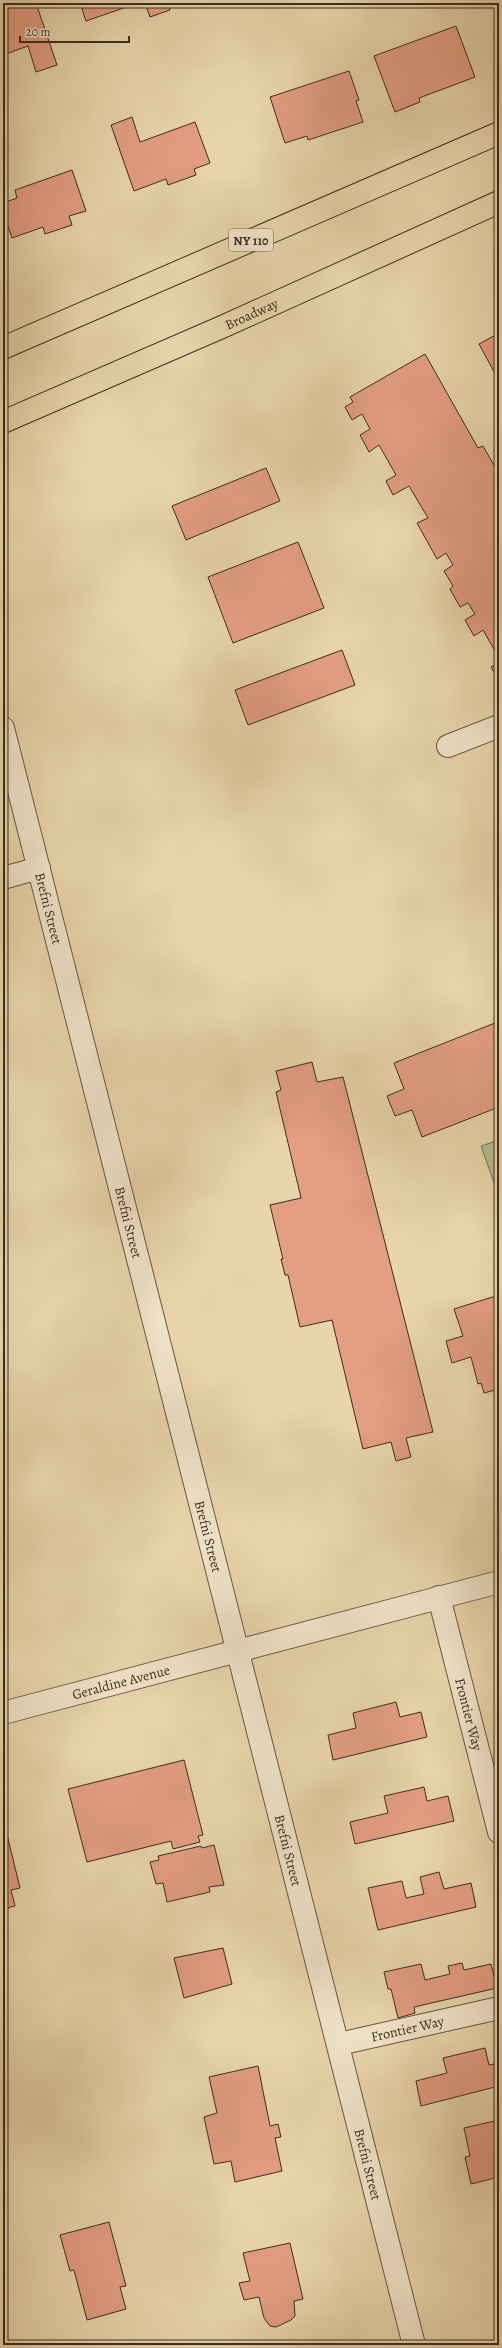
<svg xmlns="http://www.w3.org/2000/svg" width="502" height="2348" viewBox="0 0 502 2348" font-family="Alegreya,serif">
<rect width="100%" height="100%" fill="#e9d5ac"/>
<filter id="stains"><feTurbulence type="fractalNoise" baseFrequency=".005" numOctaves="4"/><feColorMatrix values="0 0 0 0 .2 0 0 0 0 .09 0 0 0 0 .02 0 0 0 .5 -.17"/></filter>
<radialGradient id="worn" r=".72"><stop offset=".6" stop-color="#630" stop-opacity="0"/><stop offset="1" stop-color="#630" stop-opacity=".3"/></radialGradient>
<path fill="#b1be8e" stroke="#767558" d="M499,1140V1197L481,1146Z"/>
<path fill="#e49e83" stroke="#3a2c21" d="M3,3H36L57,65L36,72L28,46L3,55Z
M80,3H138L86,21Z
M145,3H168L170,10L150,17Z
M456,26L475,77L419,98L420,102L395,112L374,56Z
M349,71L359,100L356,101L363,122L308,140L307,136L285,143L270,97Z
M132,117L140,142L195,122L210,163L194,169L196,175L168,185L166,179L134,191L111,125Z
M72,170L86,211L69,216L72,225L45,234L43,227L12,238L3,212V203L17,198L15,190Z
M499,333V381L479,344Z
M425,354L478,448L483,446L499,474V658L483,630L474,636L465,620L475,614L468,603L460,607L450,589L453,586L444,571L453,565L446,553L437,559L417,523L428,518L409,486L393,495L386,481L396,475L379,445L369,452L360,435L370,429L362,414L352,420L345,407L353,402L350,397Z
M266,468L280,501L186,540L172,506Z
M298,542L324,608L233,643L208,577Z
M342,650L355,685L248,725L235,690Z
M499,663V681L491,667Z
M495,1023L499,1029V1107L422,1137L412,1110L395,1116L387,1096L404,1089L394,1063Z
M312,1062L317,1082L343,1077L433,1432L406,1438L411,1457L396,1461L391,1442L363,1449L332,1320L300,1327L288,1275H285L281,1259H283L270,1205L301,1198L276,1092L281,1090L276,1071Z
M499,1295V1389L484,1393L481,1383L478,1384L471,1357L452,1363L446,1341L463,1336L454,1309Z
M396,1702L400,1717L421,1712L427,1737L333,1760L328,1735L356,1728L353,1713Z
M184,1760L203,1835L198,1836L200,1842L173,1849L171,1841L87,1862L68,1789Z
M424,1787L427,1801L448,1796L454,1821L355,1844L350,1822L388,1813L384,1796Z
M3,1818L20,1888L11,1890L15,1906L3,1909Z
M214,1845L224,1885L209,1887L210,1892L167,1902L163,1883L156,1884L150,1862L159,1860L158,1856L201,1846L202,1848Z
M439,1872L444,1889L471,1883L476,1907L378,1930L368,1888L402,1881L406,1898L424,1894L420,1877Z
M223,1948L232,1984L184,1998L174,1958Z
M462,1963L464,1970L491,1964L497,1988L414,2007L415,2013L398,2018L391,1989H388L384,1972L421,1964L425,1980L450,1974L448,1966Z
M485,2048L489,2065L499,2063V2086L421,2106L416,2081L447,2073L443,2058Z
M258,2066L270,2126L278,2124L281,2137L275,2138L282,2171L235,2182L231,2161L214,2164L204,2117L217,2113L209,2077Z
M499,2120V2177L471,2184L465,2157L470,2156L464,2128Z
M499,2192V2207L495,2193Z
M109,2222L126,2286L120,2287L126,2309L87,2320L74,2270L70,2271L60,2235Z
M290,2243L303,2299L294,2301L295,2316L291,2320L276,2327L270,2326L264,2318L259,2297L244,2300L239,2283L250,2281L243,2253Z"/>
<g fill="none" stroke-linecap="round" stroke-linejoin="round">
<g stroke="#665644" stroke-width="24">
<g id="minor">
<path id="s1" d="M3,728L414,2345"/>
<path d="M448,746L499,726"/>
<path d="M3,878L39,868"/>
<path id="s2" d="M439,1597L499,1832"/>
<path id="s3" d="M3,1713L499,1582"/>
<path id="s4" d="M339,2044L499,2008"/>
</g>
</g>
<g stroke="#3a2c21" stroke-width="24">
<g id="major">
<path d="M3,348L499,133"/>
<path id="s5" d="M3,422L222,327L499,202"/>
</g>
</g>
<use href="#minor" stroke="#f1e4c9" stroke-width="22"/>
<use href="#major" stroke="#e9d5ac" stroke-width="22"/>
</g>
<g text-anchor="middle" stroke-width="4" stroke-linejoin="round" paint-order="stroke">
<rect fill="#f1e4c9" stroke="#716353" stroke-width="1" x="229" y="229" width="44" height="22" rx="3"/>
<g font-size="13" font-weight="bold" fill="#3a2c21">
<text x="251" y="245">NY 110</text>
</g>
<g font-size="14" fill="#3a2c21" stroke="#f1e4c9">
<text dy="5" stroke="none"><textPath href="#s5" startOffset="271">Broadway</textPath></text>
<text dy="5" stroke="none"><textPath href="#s1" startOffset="186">Brefni Street</textPath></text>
<text dy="5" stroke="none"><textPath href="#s1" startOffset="510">Brefni Street</textPath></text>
<text dy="5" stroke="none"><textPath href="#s1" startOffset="834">Brefni Street</textPath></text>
<text dy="5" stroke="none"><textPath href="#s3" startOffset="122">Geraldine Avenue</textPath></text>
<text dy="5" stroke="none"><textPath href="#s2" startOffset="121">Frontier Way</textPath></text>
<text dy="5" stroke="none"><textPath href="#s1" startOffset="1158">Brefni Street</textPath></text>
<text dy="5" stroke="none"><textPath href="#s4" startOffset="70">Frontier Way</textPath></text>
<text dy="5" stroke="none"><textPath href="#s1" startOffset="1482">Brefni Street</textPath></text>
</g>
</g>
<rect width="502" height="2348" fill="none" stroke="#e9d5ac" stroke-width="16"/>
<rect x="4" y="4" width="494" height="2340" fill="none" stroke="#3a2c21" stroke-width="2"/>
<rect x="8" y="8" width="486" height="2332" fill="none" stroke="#3a2c21"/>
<path d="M20 36v6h109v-6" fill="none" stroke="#3a2c21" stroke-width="2"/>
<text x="26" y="36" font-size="12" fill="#3a2c21" stroke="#f1e4c9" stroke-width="3" paint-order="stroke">20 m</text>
<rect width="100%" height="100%" filter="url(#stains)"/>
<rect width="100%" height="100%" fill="url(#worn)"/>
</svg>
